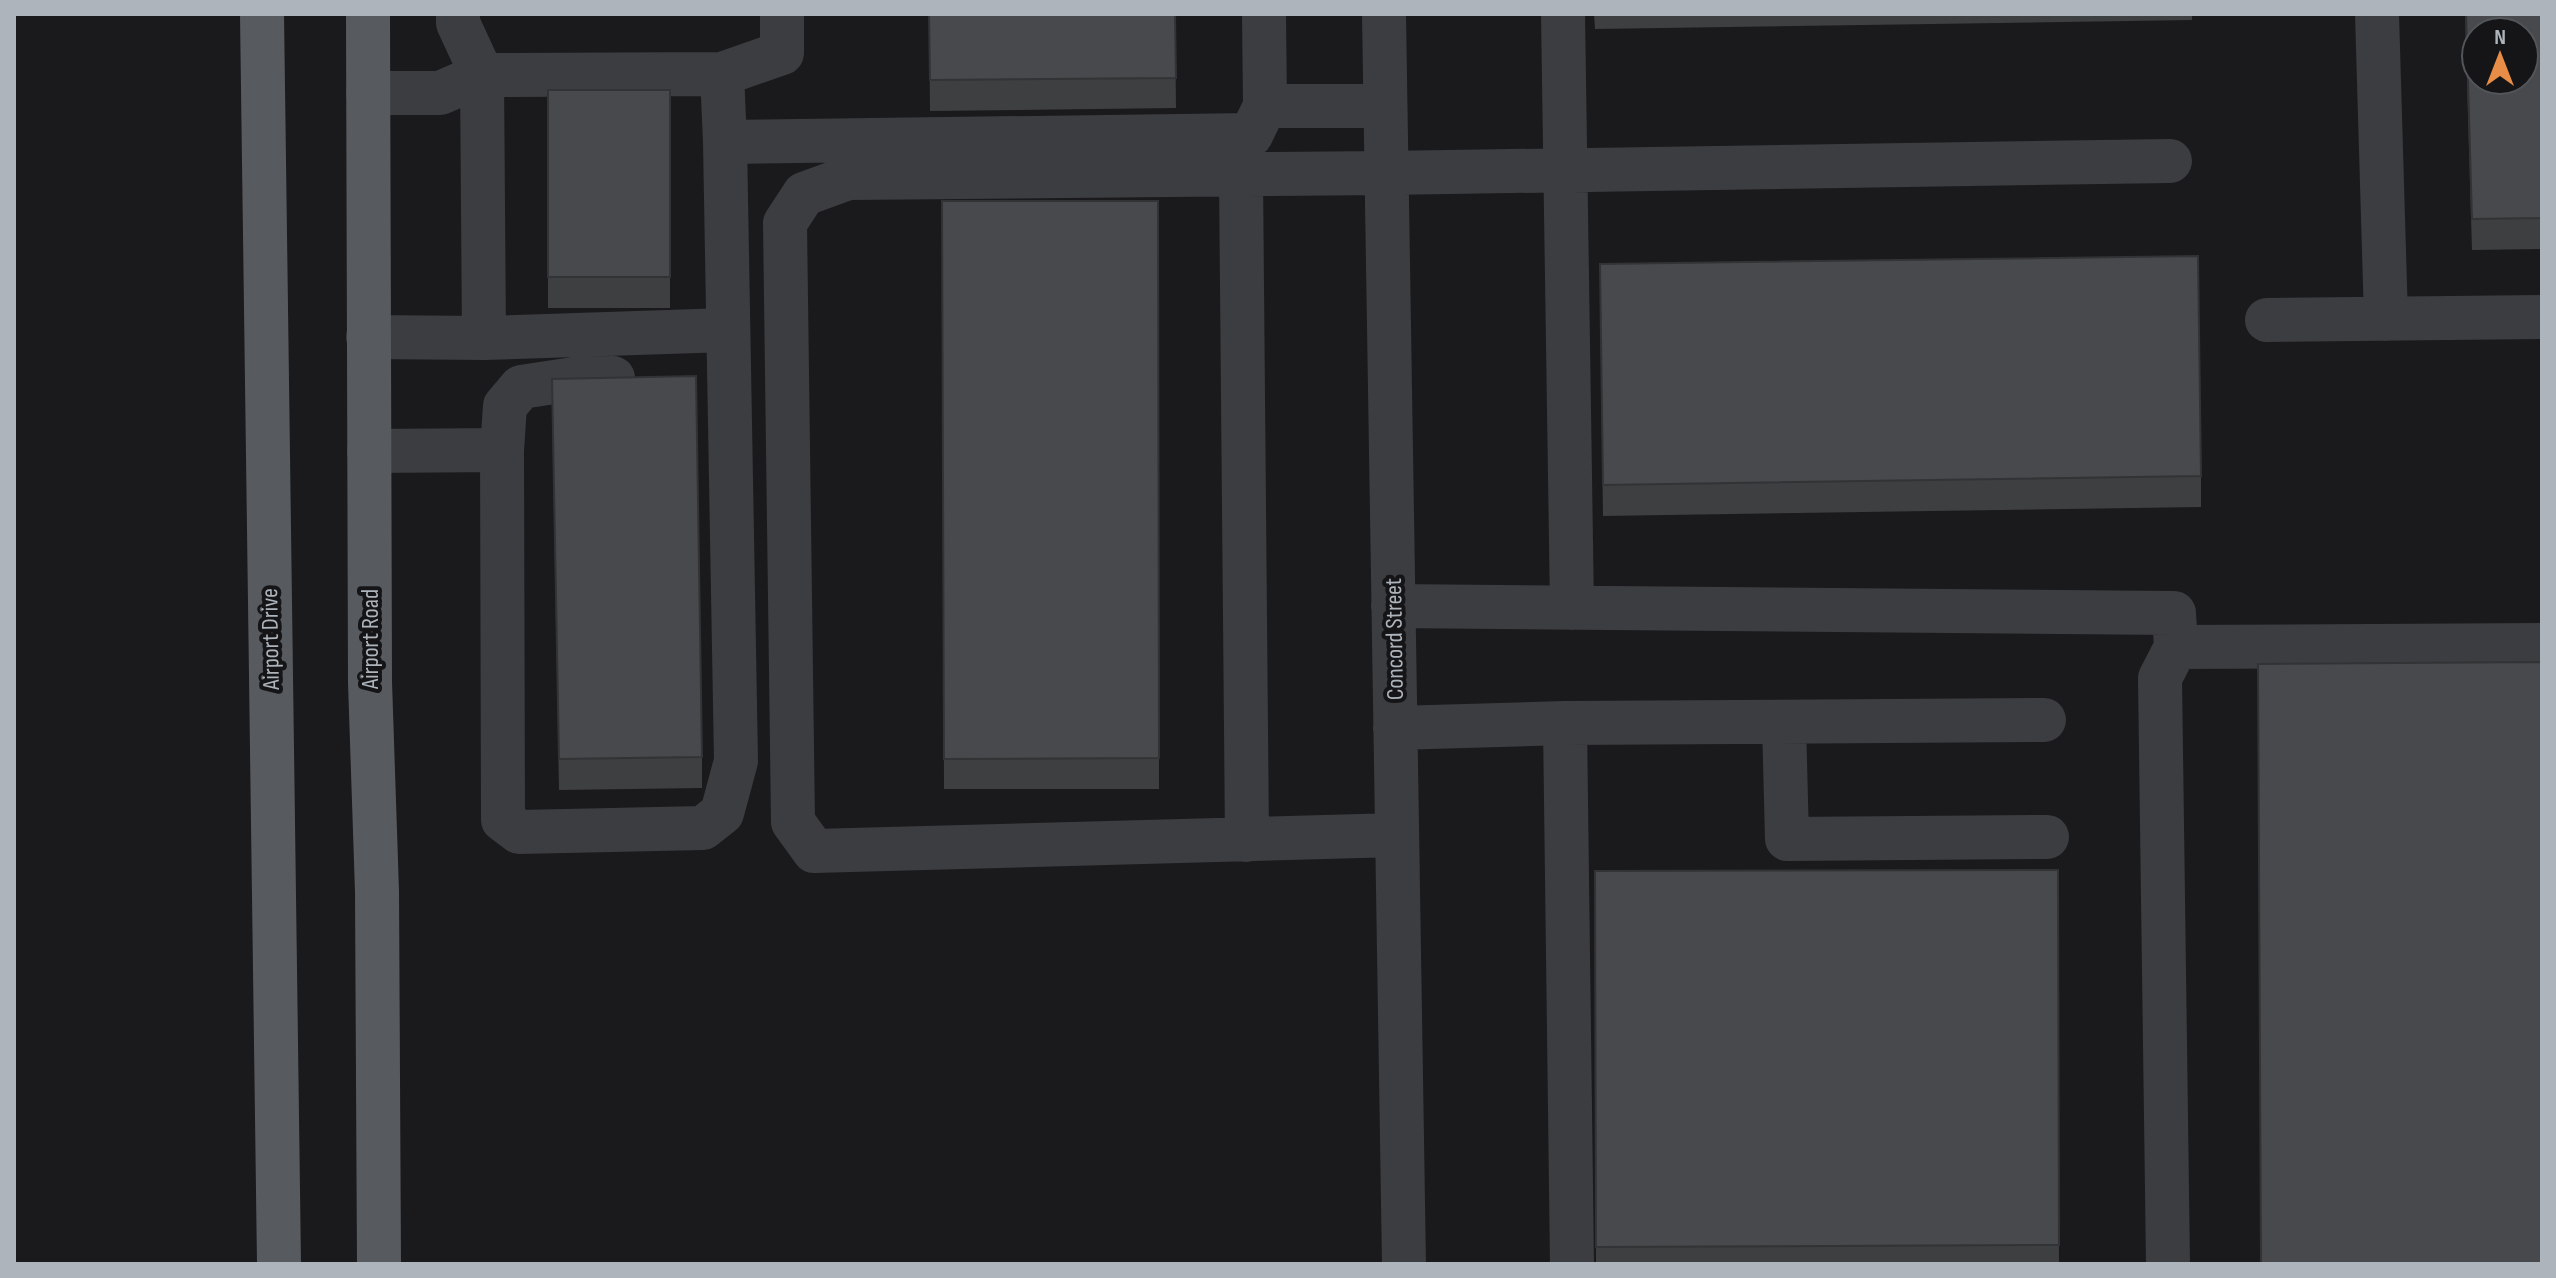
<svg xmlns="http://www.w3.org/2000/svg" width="2556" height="1278" viewBox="0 0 2556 1278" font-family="'Sofia Sans Condensed',sans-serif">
<rect width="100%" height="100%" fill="#1a1a1c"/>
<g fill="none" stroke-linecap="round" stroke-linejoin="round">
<path stroke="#3b3d41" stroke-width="44" d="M1384,14L1404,1264
M1563,14L1572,608
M2377,14L2386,319
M722,74L782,53V14
M368,93H440L482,75L458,23V14
M1265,106H1385
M725,142L722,74L482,75L484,338L728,330
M1241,175L1247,840
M2267,320L2542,317
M368,337L484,338
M502,450L505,406L521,387L574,379L613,378
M369,451L502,450L503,820L519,832L703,828L722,813L736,761L725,142L1251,135L1265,106L1264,14
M1393,606L2174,613L2176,647L2542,645
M1784,722L1787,839L2047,837
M1565,723L2044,720
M1395,728L1565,723L1572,1264
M1397,835L814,851L793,822L785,223L804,194L848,178L1386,173L2170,161
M2168,1264L2160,678L2176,647"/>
<path stroke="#575b60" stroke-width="44" d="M262,14L279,1264
M368,14L370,682L377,891L379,1264"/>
</g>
<path fill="#3d3f41" d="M929,14H1175L1176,108L930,111Z
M1594,14H2192V20L1595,29Z
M2465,14H2542V249L2472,250Z
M548,90H670V308H548Z
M942,201H1158L1159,789H944Z
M1600,295L2201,476V507L1603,516Z
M552,409L702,757V788L559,790Z
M2058,870L2059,1264H1596L1595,871Z"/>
<path fill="#47494c" stroke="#323335" stroke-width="2" fill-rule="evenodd" d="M929,14H1175L1176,78L930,80Z
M2466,14H2542V218L2472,219ZM2476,32H2524V80H2476Z
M548,90H670V277H548Z
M942,201H1158L1159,758L944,759Z
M2198,256L2201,476L1603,485L1600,264Z
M696,376L702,757L559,759L552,379Z
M2542,662V1264H2261L2258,664Z
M2058,870L2059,1245L1596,1247L1595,871Z"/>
<g text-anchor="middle" stroke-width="8" stroke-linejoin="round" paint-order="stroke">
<g font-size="24" fill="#adb4bb" stroke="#151517">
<text transform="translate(270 639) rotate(-91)" y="8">Airport Drive</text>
<text transform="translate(370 639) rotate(-90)" y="8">Airport Road</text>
<text transform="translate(1394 639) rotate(-91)" y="8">Concord Street</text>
</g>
</g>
<rect width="2556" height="1278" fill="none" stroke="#adb4bb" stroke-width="32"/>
<g transform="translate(2500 56)"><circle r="38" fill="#151517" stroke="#525559" stroke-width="2"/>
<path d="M0-6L14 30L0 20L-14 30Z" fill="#e78d47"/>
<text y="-12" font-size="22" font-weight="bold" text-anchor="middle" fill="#adb4bb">N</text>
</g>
</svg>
